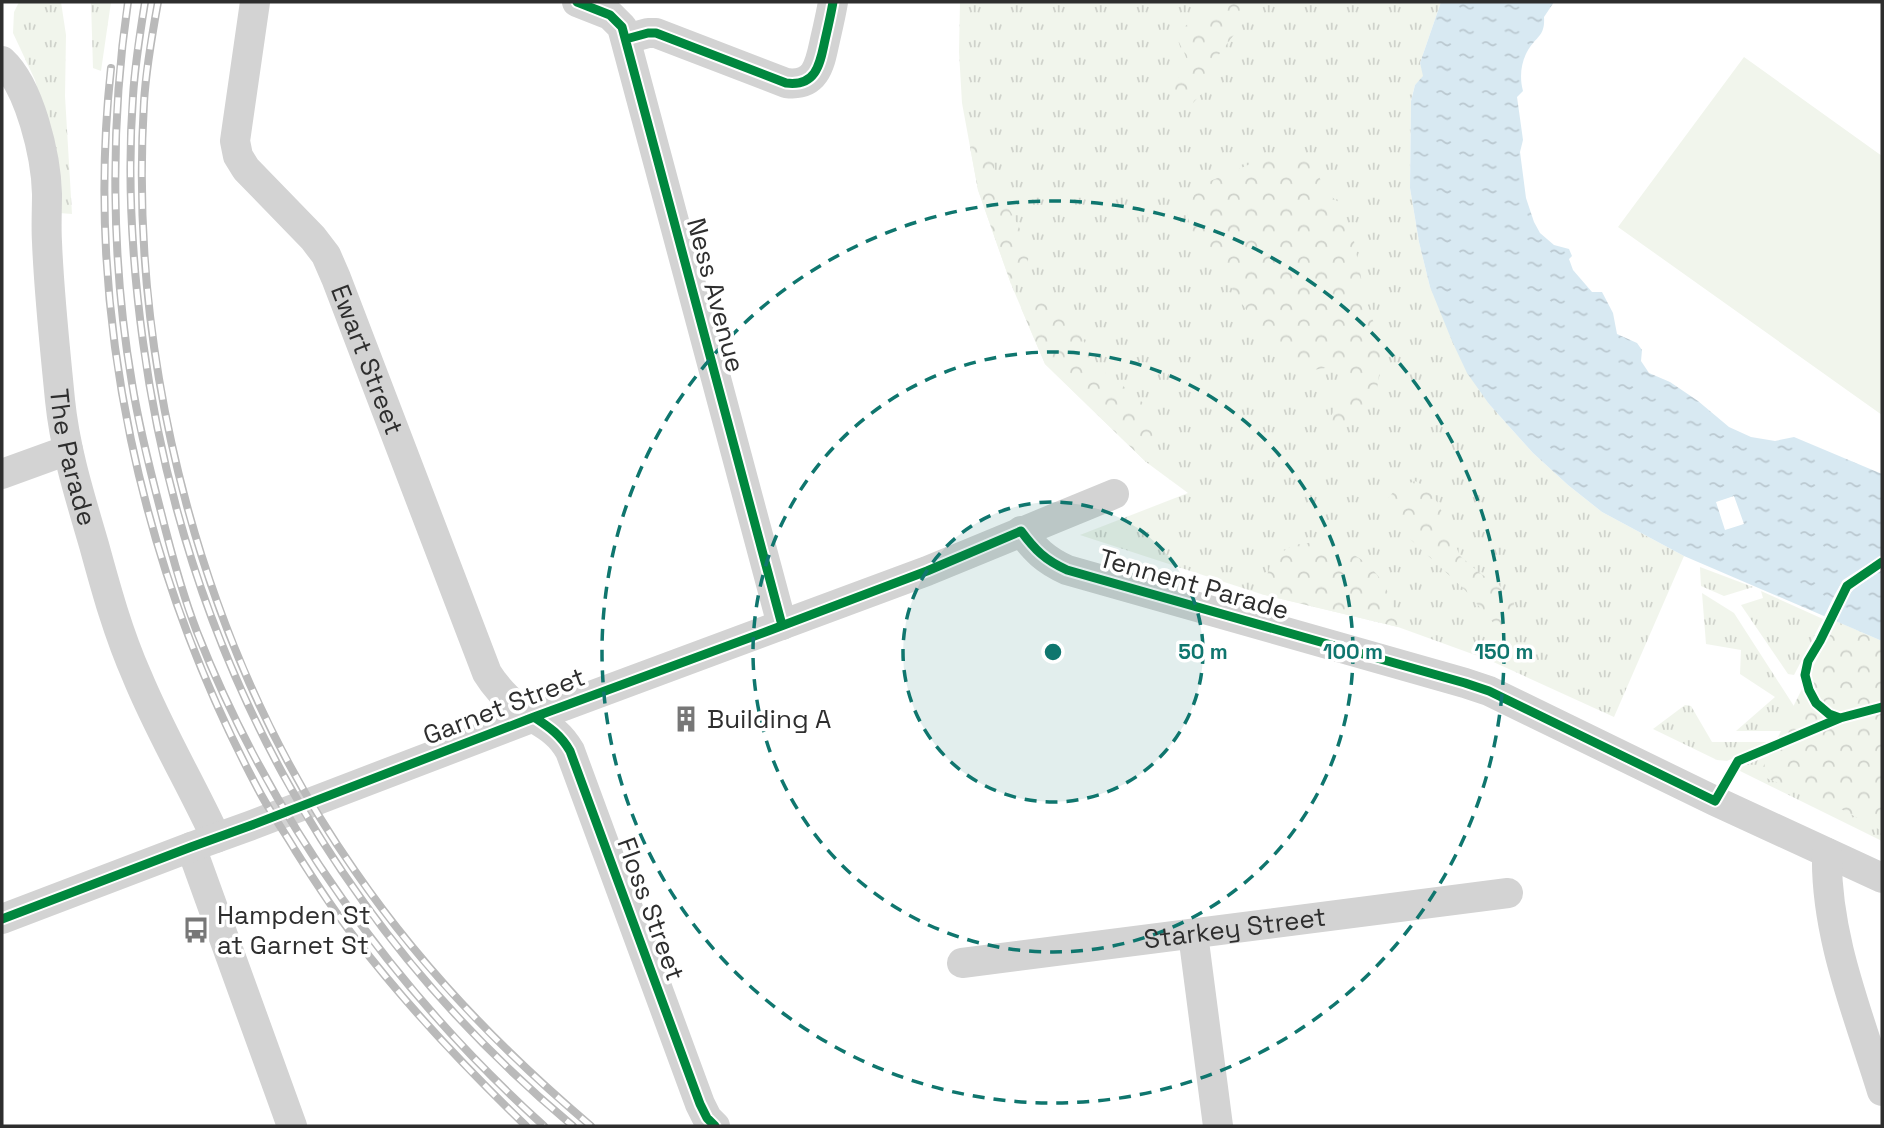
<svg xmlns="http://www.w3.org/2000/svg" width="1884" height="1128" viewBox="0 0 1884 1128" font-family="'Space Grotesk',sans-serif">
<defs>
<pattern id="grass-tufts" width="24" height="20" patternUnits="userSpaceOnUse" patternTransform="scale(1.75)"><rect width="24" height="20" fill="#f1f5ec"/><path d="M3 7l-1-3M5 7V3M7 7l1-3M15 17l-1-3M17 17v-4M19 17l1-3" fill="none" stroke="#cfd2cb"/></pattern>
<pattern id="forest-crowns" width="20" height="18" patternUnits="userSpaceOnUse" patternTransform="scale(1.75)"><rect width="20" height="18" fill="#f1f5ec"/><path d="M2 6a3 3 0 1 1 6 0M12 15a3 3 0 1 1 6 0" fill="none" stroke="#cfd2cb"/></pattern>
<pattern id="water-ripples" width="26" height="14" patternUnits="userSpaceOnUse" patternTransform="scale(1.75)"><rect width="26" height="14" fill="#d8e9f2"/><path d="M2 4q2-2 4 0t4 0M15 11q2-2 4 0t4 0" fill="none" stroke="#bac8d0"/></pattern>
</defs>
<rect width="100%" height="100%" fill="#fff"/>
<path fill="url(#grass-tufts)" d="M19,2H61L66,35L65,96L72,214L59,213L49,133L35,80L13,33L14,12Z
M91,2H111L101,71L93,68Z
M960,2H1441L1420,63L1424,76L1415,85L1411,100L1410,188L1419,242L1430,287L1489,404L1533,453L1568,485L1602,512L1684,556L1614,717L1489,660L1398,627L1261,594L1080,535L1188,493L1146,462L1045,364L1011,284L978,190L962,103L959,52Z
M1700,568V567L1753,587L1724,596L1701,586Z
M1761,591L1823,619L1794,675L1788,674L1741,605L1763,598Z
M1702,593L1734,613L1799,714L1787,731H1736L1775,697L1740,674L1741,650L1706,644Z
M1685,705L1691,706L1712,742H1769L1727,761L1717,760L1653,729Z
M1787,748L1882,799V841L1740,771L1741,767Z"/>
<path fill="url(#forest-crowns)" d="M1222,2H1259L1214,61L1204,91L1192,104C1162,93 1176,83 1187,63C1186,51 1179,47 1177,35C1188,21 1201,14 1219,8Z
M980,142H990C994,150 993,156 994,164C994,173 997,183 1000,191C1008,213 1041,250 1023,273C1020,278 1015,281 1011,284L978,190L970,147Z
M1290,153H1305L1317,169L1324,191L1341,204L1354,241L1364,293L1380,342V368L1376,396L1370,407L1345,428L1333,427L1330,419L1342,392L1348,386V373L1337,366L1301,372L1267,340L1191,229L1187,213L1194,195L1208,182L1255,162Z
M1043,293L1058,297L1096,362L1107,375L1133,393L1147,407L1153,434L1146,462L1045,364L1021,308L1032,298Z
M1415,481L1428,488L1439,505L1460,556L1481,574L1499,585L1514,602L1513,615L1507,625L1496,626L1465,590L1408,537L1390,516L1387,499L1397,488Z
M1315,542C1364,549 1391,579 1398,627L1261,594L1273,557L1294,545Z
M1836,621L1882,641V831L1841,809L1759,775Z"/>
<path fill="#f1f5ec" d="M1744,57L1882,156V415L1618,227Z"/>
<path fill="url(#water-ripples)" d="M1441,2H1554L1544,17C1545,34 1539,35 1530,47C1521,60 1519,76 1523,91L1517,97L1523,140L1520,152L1526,198L1534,222L1540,233L1554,245L1569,249L1572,256L1569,259L1573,270L1592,292H1602L1613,313L1617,334L1637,343L1642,350L1641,361L1649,373L1670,382L1698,401L1729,427L1751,437L1775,441L1794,437L1882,474V641L1684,556L1602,512L1568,485L1533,453L1489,404L1467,373L1452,341L1430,287L1419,242L1410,188L1411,101L1415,85L1423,76L1420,63Z"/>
<path fill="#fff" d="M1734,496L1744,524L1725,530L1716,502Z
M1882,555V570L1854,589L1848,596L1835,624L1823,619L1834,596L1843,580Z"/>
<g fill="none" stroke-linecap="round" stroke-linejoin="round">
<g stroke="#d3d3d3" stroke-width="30">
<path id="s1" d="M255,2L235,141L238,156L246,169L313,238L326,255L336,278L487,673C495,686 507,699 520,709C541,724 557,728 570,751L700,1104L707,1118L715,1126"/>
<path d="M577,2L610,15L622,27L782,625"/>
<path d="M626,39L648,33H656L786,83C817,87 820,63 825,40C828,27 831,14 833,2"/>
<path id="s2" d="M2,61C30,87 46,156 47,194C47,210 46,226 47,242C49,294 55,348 60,400C65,450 80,497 94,545C106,589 118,633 137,676C160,732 191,784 216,838"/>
<path d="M2,474L68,450"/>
<path d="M1021,531C1035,550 1045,560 1067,570L1465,683L1489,691L1715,801L1882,878"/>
<path d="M191,847L292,1126"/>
<path d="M1827,853C1825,935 1858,1013 1882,1091"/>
<path d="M2,919L191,847L252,825L534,717L927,571L1114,494"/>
<path d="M1193,934L1218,1126"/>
<path id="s3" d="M962,963L1508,893"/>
</g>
<g stroke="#bababa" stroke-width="8">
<path id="rail" d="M128,2C110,124 111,261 132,383C139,427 150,470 161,512C171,552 182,593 197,632C271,820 395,991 544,1126
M145,2C140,33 135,64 133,96C127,177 132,261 143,342C185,652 332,925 573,1126
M158,2C152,35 146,69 144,102C128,366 203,654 355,871C422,968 501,1050 591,1126
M111,68C84,315 142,571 258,789C269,810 283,830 295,850C314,880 333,910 355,938C406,1005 465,1067 526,1126"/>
</g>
<use href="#rail" stroke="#fff" stroke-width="5" stroke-dasharray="16" stroke-linecap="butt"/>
<g stroke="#fff" stroke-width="13">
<path id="cycleway" d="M577,2L610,15L622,27L782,625
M626,39L648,33H656L786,83C817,87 820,63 825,40C828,27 831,14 833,2
M1882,562L1847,586L1820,641L1808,661L1805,675L1809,690L1816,703L1829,714L1840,718L1882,707
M534,717C549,727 561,735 570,751L700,1104L707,1118L715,1126
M2,919L191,847L252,825L534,717L768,631L927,571L1021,531C1035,550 1045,560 1067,570L1465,683L1489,691L1715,801L1738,761L1840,718"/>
</g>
<use href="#cycleway" stroke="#00873e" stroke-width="9"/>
</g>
<circle cx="1053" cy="652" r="150" fill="#0f766e" fill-opacity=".12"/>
<g fill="none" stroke="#0f766e" stroke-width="3.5" stroke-dasharray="12 9">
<circle cx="1053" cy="652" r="150"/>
<circle cx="1053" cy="652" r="300"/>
<circle cx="1053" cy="652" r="451"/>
</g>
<defs>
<g id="building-bare" transform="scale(2.1)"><path d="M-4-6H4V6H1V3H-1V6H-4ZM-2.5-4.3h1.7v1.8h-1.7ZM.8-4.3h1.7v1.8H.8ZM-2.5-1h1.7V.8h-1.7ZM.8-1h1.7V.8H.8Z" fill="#777" stroke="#fff" stroke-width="2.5" paint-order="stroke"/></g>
<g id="bus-bare" transform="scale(2.1)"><path d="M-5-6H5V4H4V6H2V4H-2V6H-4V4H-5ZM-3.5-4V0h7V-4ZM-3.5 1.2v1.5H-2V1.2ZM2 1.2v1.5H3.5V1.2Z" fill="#777" stroke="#fff" stroke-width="2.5" paint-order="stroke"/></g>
</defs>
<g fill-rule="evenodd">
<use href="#building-bare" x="686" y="719"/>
<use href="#bus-bare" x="196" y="930"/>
</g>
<g text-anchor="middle" stroke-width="7" stroke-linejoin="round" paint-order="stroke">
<g font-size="26" fill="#2e2e2e" stroke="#fff">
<text transform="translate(716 295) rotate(75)" y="9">Ness Avenue</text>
<text dy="9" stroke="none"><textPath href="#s1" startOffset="401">Ewart Street</textPath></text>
<text dy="9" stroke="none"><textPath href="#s2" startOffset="408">The Parade</textPath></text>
<text transform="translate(1194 584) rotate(16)" y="9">Tennent Parade</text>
<text transform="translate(504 706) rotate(-21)" y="9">Garnet Street</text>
<text transform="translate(651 909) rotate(70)" y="9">Floss Street</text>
<text dy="9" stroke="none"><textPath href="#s3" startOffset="275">Starkey Street</textPath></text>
</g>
<g font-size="26" fill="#2e2e2e" stroke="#fff" text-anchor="start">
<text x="707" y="728">Building A</text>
<text x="217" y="924">Hampden St<tspan x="217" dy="30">at Garnet St</tspan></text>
</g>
</g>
<circle cx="1053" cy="652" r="10" fill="#0f766e" stroke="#fff" stroke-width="3.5"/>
<g font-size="21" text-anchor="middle" font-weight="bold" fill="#0f766e" stroke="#fff" stroke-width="7" stroke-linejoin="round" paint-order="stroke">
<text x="1203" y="659">50 m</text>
<text x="1353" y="659">100 m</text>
<text x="1504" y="659">150 m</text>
</g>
<rect width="1884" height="1128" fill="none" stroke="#2e2e2e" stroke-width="7"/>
</svg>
